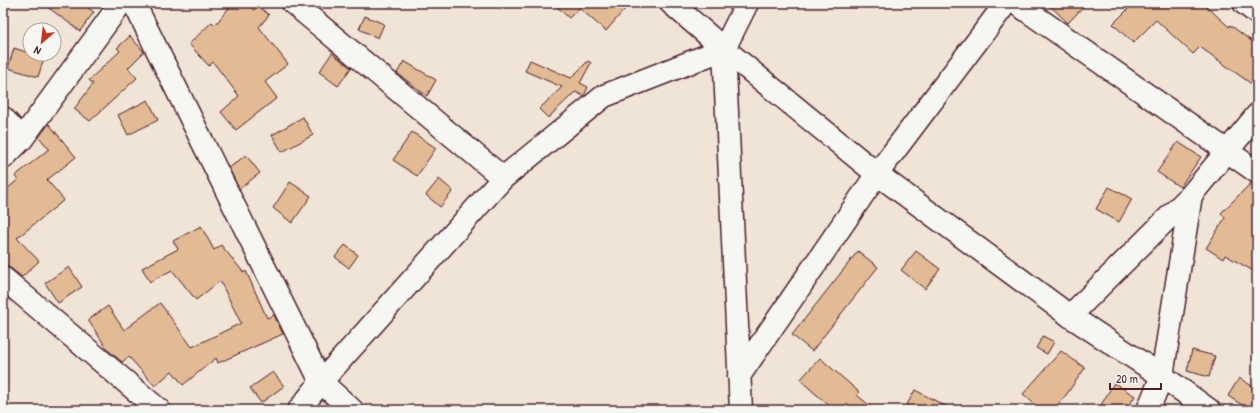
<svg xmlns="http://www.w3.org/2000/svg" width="1260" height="413" viewBox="0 0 1260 413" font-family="'Patrick Hand',sans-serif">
<rect width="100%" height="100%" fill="#f0e4d6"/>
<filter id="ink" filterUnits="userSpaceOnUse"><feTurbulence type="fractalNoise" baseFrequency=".025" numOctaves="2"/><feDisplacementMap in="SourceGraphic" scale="8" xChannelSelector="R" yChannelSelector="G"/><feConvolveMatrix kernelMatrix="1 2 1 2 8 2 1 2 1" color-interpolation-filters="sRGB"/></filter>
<g filter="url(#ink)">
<path fill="#e2ba93" stroke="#4a1f2b" d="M42,3H81L94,12L80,31Z
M233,3H246L254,10L258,6L269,15L259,27L288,64L265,82L277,98L236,130L221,112L239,96L213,62L209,66L189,44L212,22L215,25Z
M553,3H630L606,31L579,8L569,18Z
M1047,3H1087L1068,23Z
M1134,3H1203L1229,27L1230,25L1257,45V88L1200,47L1193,54L1156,20L1133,43L1113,24Z
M365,16L384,24L378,38L359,29Z
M130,36L144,52L128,68L137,78L90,121L74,109L93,84L89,80L120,51L117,48Z
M14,48L44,58L38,77L8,68Z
M332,53L351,68L338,86L319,72Z
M530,60L571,78L588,61L591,63L580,83L588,87L584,96L575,92L548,118L539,109L562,87L525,71Z
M404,61L436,80L427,96L397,73Z
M148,100L158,120L128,135L118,115Z
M303,117L313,135L282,152L272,135Z
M49,124L76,157L47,180L64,200L17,238L39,261L22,277L3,262V192L18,180L15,176L49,149L39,137Z
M412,132L436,148L417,176L393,160Z
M1178,142L1201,157L1180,187L1157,172Z
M246,155L260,173L239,189L229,168Z
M439,179L453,191L440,207L426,195Z
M290,182L311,196L292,223L273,208Z
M1251,183L1257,184V273L1225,255L1223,259L1206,248L1225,218L1221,213Z
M1109,187L1132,199L1119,222L1096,209Z
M201,226L214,250L221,245L244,273L246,271L267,318L274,315L283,334L218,363L216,358L183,385L172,371L155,386L129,357L122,362L108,350L88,320L108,306L124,330L160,303L192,347L241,323L220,281L196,300L172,270L150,282L142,268L178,249L173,241Z
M345,245L358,255L349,268L335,257Z
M858,251L878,267L812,351L792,335Z
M916,251L940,269L925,289L901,270Z
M69,267L82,287L58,303L45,283Z
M1043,336L1054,342L1047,354L1036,348Z
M1192,350L1215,356L1209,377L1187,371Z
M1061,351L1085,368L1066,395L1053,410H1041L1023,394Z
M820,358L859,392L857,395L875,410H834L800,380Z
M273,372L284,386L261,403L250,388Z
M1239,378L1257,389V404L1253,410H1250L1228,396Z
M1114,383L1135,396L1126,410H1110L1101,405Z
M915,390L953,410H904Z"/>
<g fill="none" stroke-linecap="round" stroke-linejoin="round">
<g stroke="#4a1f2b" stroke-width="25">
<path id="minor" d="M134,3L321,382L352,410
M293,3L503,178
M671,3L724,49L877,174L1070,316L1162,376L1209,410
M1016,3L1257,172
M1244,3L1257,13
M3,118L22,139
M3,158L22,139L121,3
M3,278L159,410
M1070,316L1191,195
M739,376L877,174L1006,3
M299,410L321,382L503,178L604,96L724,49
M741,410L724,49L747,3
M1148,410L1162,376L1191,195L1257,115"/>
</g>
<use href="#minor" stroke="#f6f6f2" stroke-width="22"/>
</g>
</g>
<rect width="1260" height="413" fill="none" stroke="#f6f6f2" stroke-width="16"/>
<rect x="8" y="8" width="1244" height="397" fill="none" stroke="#4a1f2b" stroke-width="1.5" filter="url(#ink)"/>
<g transform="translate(42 42) rotate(208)"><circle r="19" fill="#f6f6f2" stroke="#b1a0a2"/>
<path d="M0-3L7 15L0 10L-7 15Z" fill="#c8321e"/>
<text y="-6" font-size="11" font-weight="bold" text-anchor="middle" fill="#4a1f2b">N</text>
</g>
<path d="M1110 383v6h51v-6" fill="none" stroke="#4a1f2b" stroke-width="2"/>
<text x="1116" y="383" font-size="12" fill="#4a1f2b" stroke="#f6f6f2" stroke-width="3" paint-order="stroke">20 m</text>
</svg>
